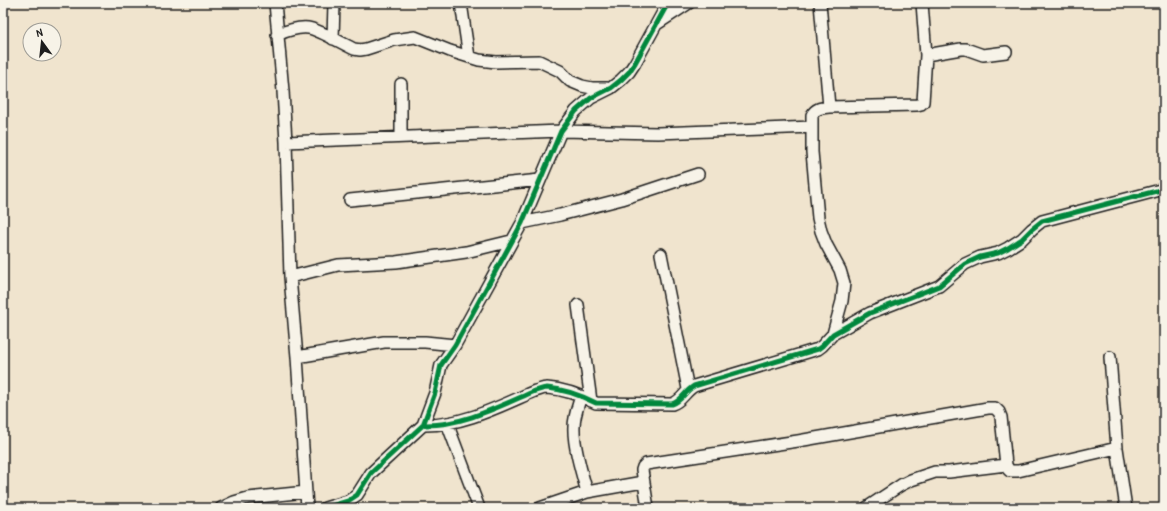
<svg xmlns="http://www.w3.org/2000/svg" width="1167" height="511" viewBox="0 0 1167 511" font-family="'Patrick Hand',sans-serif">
<rect width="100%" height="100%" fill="#f0e4ce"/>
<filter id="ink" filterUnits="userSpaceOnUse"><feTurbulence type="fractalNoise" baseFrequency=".025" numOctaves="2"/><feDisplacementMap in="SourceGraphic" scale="8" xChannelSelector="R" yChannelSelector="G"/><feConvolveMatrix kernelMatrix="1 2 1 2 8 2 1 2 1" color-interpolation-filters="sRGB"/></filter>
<g filter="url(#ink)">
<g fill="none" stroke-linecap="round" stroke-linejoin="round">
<g stroke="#1c1c1c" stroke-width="14">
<path id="street" d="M275,3L283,91L286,142L290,277L297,357L307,508
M461,3L469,57
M820,3L829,107
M657,24L689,3
M277,35C286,31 298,27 308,28C318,29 343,44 354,49L360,50L366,49L394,40L415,37L450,51L479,60L496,62L539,61L560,71L570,81L582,86L592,88H607
M333,39L334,3
M926,55L961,49H966L983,55L1006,52
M401,84V137
M286,142L561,131L658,133L812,127
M350,200L540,180
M522,223L560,215L622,199L698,174
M661,254L688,389
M290,277L338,265L396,262L466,252L511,241
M578,305L591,401
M833,334L842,301L844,283L840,270L826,244L821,231L818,218L812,152V115C816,108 821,108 829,107L917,105L921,104L923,102L926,55L922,3
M297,357L384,342H425L455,345
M1110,357L1117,448L1126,508
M581,396C578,406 574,416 574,427C573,445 582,474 587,492
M447,423L479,508
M423,425C462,426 500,406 535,391C539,390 543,388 547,388C563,389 582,396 596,403L672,404C682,401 684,392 694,386L818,349L822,346L833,334L870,313L939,286L965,264L980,257L998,253L1008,248L1022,239L1032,229L1042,221L1164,189
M221,508L234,502L248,498L306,492
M325,508L348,501L357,495L371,473L423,425L435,393L441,365L455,345L522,223L561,131L576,111L591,98L611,88L621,80L629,72L635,63L668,3
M540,508L587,492L643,482
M648,508L642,470L643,467L646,464L798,441L988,408H995L999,412L1001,417L1006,465L1008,469L1010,471H1018L1117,448
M866,508L901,485L911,480L935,472H949L1006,465"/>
</g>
<use href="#street" stroke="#f7f3e8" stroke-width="11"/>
<g stroke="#f7f3e8" stroke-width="8">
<path id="cycleway" d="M423,425C462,426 500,406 535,391C539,390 543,388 547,388C563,389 582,396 596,403L672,404C682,401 684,392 694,386L818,349L822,346L833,334L870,313L939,286L965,264L980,257L998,253L1008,248L1022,239L1032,229L1042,221L1164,189
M325,508L348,501L357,495L371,473L423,425L435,393L441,365L455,345L522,223L561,131L576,111L591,98L611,88L621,80L629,72L635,63L668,3"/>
</g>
<use href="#cycleway" stroke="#00873e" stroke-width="5"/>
</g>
</g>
<rect width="1167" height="511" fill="none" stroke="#f7f3e8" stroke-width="16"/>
<rect x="8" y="8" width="1151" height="495" fill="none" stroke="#1c1c1c" stroke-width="1.5" filter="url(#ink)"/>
<g transform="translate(42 42) rotate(345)"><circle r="19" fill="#f7f3e8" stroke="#9f9d96"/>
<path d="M0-3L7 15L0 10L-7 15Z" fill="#1c1c1c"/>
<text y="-6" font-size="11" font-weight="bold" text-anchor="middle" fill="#1c1c1c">N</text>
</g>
</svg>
